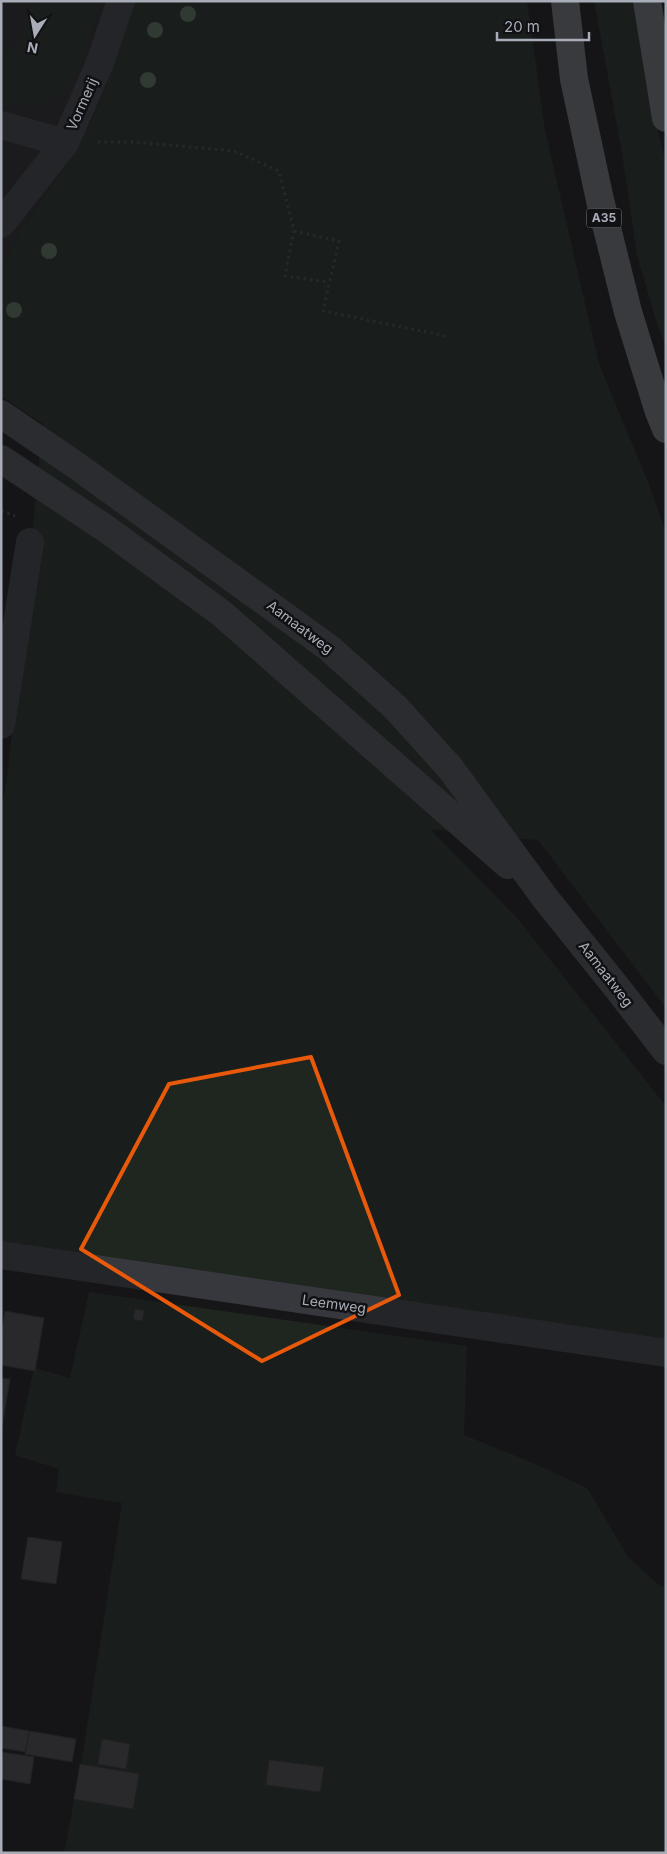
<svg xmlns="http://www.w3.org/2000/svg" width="667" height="1854" viewBox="0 0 667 1854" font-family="Inter,sans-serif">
<rect width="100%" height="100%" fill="#161618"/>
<path fill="#222225" d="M1,1H134L100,104L70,159L20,232L1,267Z"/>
<path fill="#1e261f" d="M31,1H100C81,62 81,114 1,105V56C24,43 26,24 31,1Z
M134,1H527L545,130L599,364L648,482L666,533V1008L538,840L511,838L430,829L517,918L666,1106V1340L1,1248V816L8,770L43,424L1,396V267L20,232L70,159L100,104Z
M594,1H638L656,121L666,165V347L657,323L637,256L622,153Z
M89,1292L467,1346L464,1435L533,1463L587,1488L628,1557L660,1586L666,1587V1853H64L82,1759L122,1503L56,1492L59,1469L15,1455L34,1368L70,1378Z"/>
<path fill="#404145" stroke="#303034" d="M135,1309L144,1311L142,1321L133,1319Z
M5,1311L44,1318L35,1371L1,1365V1334Z
M1,1378L10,1379L2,1427H1Z
M28,1537L62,1542L56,1584L21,1579Z
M1,1726L29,1731L26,1752L1,1748Z
M29,1731L76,1739L72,1762L25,1754Z
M102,1739L130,1744L126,1769L98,1764Z
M1,1752L34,1757L30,1784L1,1779Z
M269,1760L324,1767L320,1792L266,1785Z
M80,1764L139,1774L133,1809L74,1799Z"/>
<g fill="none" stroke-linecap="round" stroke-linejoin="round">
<path stroke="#3d3f44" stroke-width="3" stroke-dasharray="2.5 4" stroke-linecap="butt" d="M98,142H134L234,151L279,171L294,231L285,276L328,282
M294,231L339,241L323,311L446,336
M1,511L15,516"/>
<path stroke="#37383d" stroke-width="28" d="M1,125L65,143
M1,224L65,143L99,65L121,1
M1,725L30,542
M1,1255L666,1353"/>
<path stroke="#45474d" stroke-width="28" d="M1,414L77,466L329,648L395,707L451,769L545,898L618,989L666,1051
M1,459L105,528L221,613L508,865"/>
<path stroke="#63666e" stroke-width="28" d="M565,1L574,79L600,200L628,312L659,412L666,429
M647,1L666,118"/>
</g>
<g fill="#506452">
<circle cx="188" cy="14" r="8"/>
<circle cx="155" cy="30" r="8"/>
<circle cx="148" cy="80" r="8"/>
<circle cx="49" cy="251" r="8"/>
<circle cx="14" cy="310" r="8"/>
</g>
<path d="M0 0H667V1854H0ZM311,1057L399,1295L262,1361L81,1249L169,1084Z" fill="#161618" fill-opacity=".55" fill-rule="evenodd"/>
<path fill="none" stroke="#e8590c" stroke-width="4" stroke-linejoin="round" d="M311,1057L399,1295L262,1361L81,1249L169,1084Z"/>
<g text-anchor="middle" stroke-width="5" stroke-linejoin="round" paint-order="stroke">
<rect fill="#111113" stroke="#7b7e86" stroke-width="1" x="586.5" y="208.5" width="35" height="19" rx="4"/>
<g font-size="12" font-weight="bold" fill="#a8adb8">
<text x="604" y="222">A35</text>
</g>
<g font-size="14" fill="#a8adb8" stroke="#111113">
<text transform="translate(82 104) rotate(-66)" y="5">Vormerij</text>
<text transform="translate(300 627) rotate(37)" y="5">Aamaatweg</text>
<text transform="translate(606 974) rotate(52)" y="5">Aamaatweg</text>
<text transform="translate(334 1304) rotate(8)" y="5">Leemweg</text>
</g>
</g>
<rect width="667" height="1854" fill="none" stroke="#a8adb8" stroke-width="5"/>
<g transform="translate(35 35) rotate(191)" stroke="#111113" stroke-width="4" paint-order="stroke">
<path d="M0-4L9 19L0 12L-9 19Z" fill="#a8adb8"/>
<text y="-8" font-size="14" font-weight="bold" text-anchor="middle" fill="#a8adb8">N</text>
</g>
<path d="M497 32v8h92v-8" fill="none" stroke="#a8adb8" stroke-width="2.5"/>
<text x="504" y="32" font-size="15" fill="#a8adb8" stroke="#111113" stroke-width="4" paint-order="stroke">20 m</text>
</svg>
